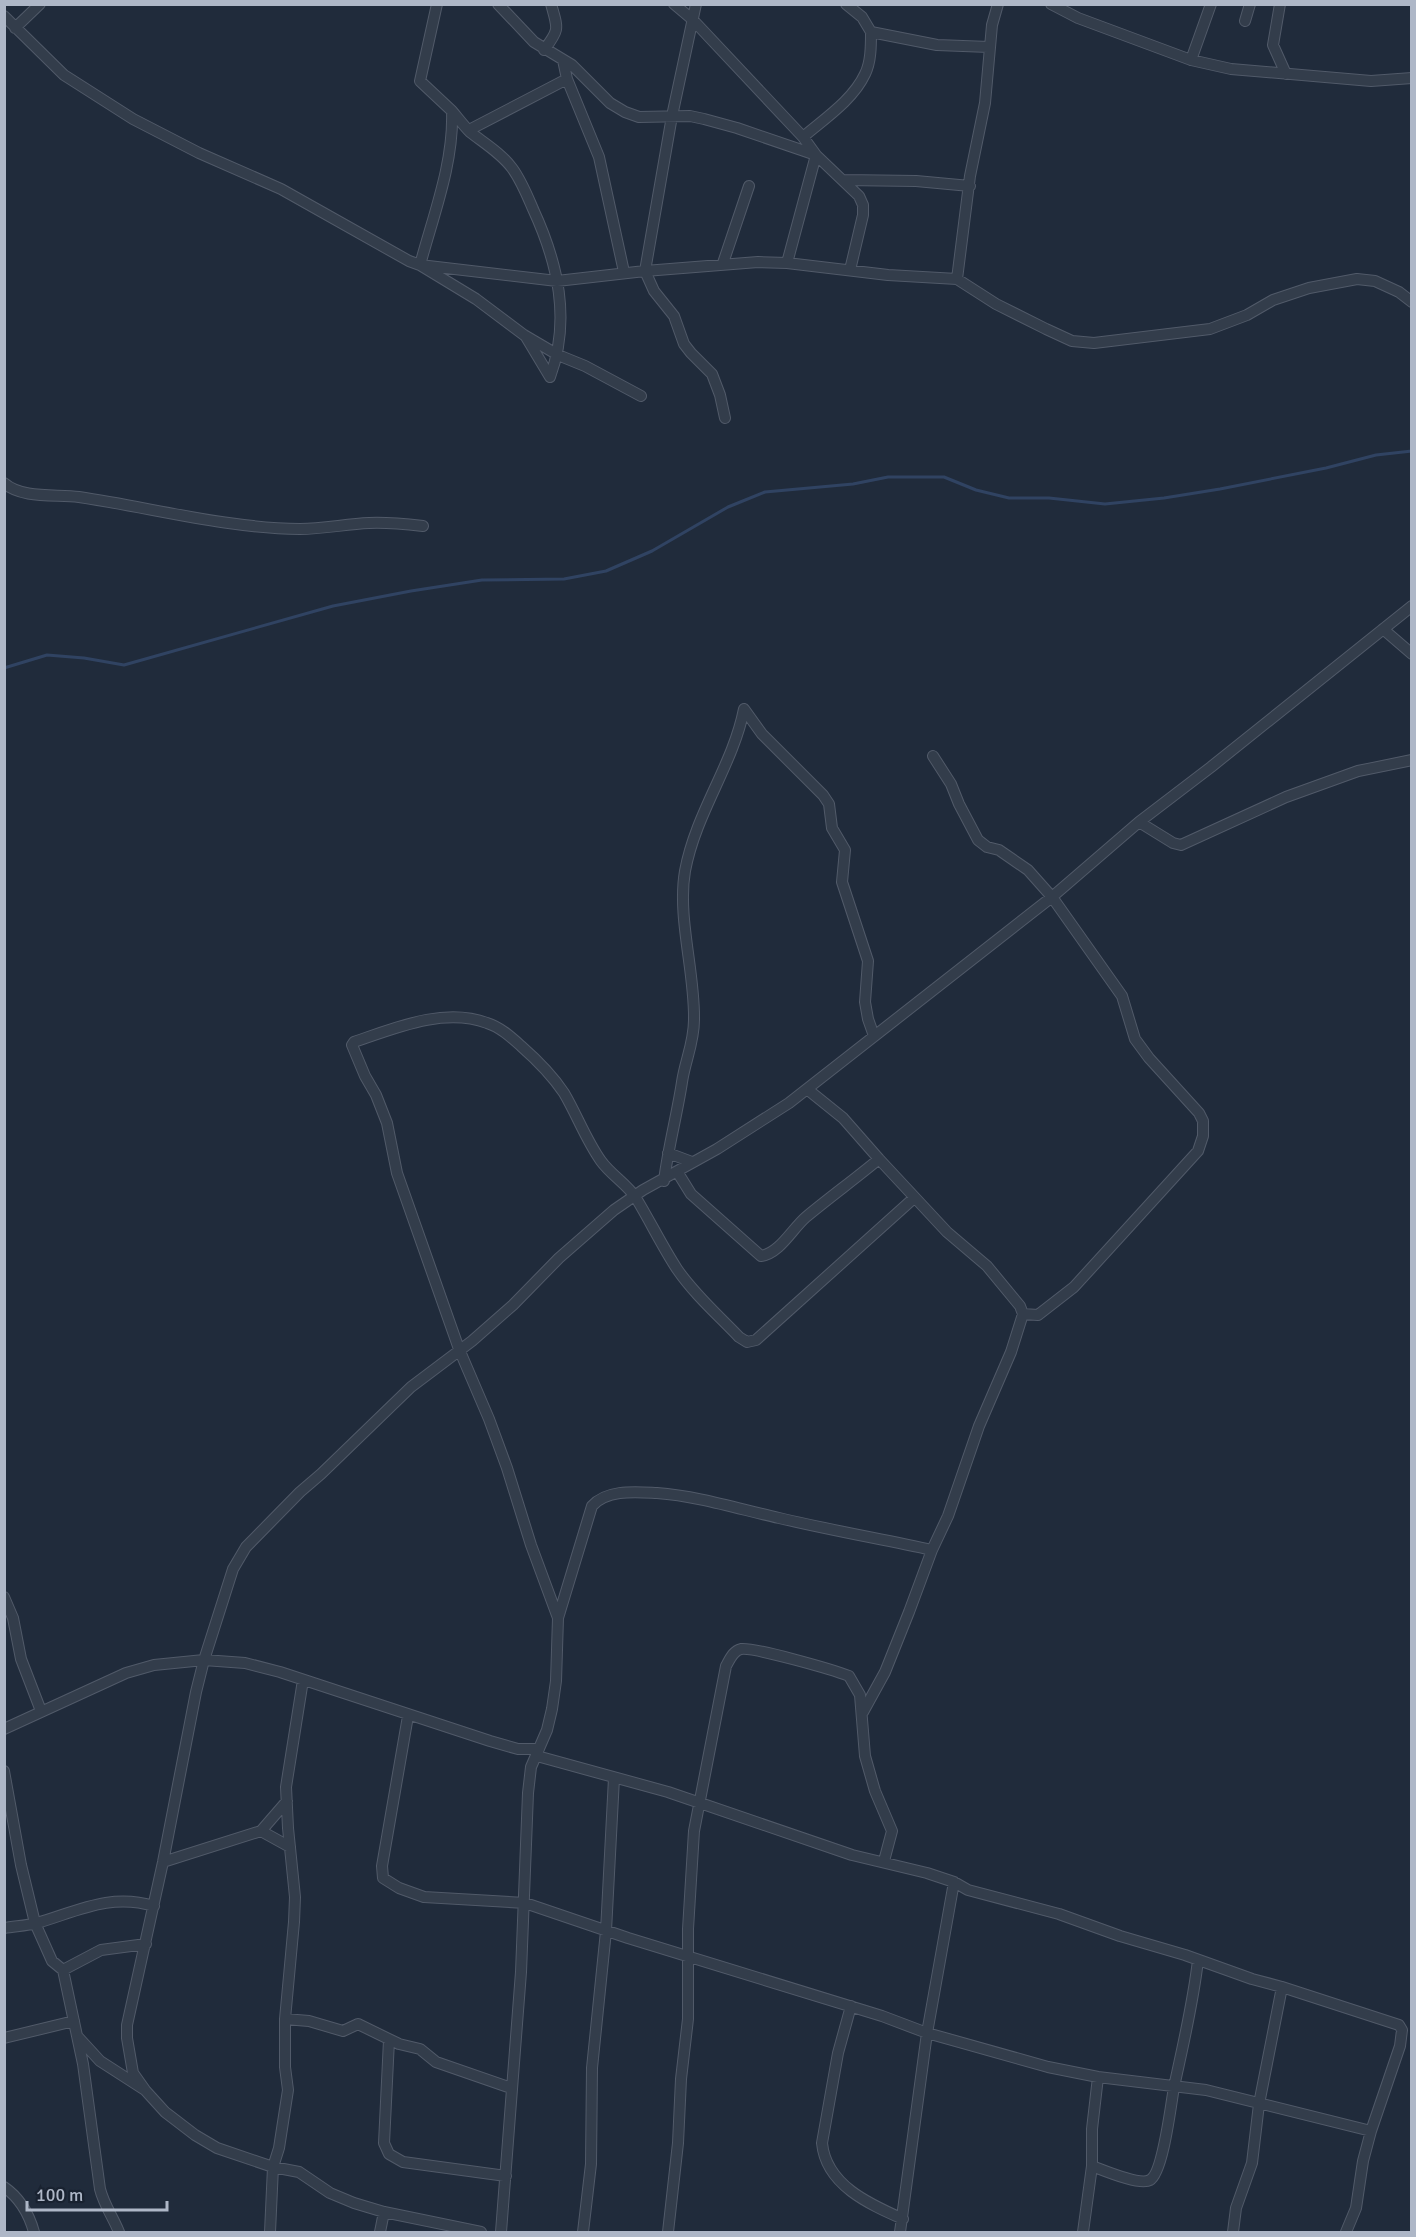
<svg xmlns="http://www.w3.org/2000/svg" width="1416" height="2237" viewBox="0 0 1416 2237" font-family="Signika,sans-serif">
<rect width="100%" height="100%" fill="#202b3b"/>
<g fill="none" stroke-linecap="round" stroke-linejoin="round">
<path stroke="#304362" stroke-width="3" d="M4,668L47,655L84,658L124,665L333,606L411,591L482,580L564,579L606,571L652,551L728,507L765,492L853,484L888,477H944L976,490L1009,498H1049L1105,504L1164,498L1220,489L1326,468L1376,455L1412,451"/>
<g stroke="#515a69" stroke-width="12">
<path id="minor" d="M437,4L420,81L452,111C454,163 433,216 420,265L476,299L524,335L558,355L585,366L641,396
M498,4L534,42L572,65L610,103L625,112L639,117L690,116L704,119L737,128L816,155L787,263
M674,4L693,20L803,137L816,155L859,196L863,205V215L850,270
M846,4L862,17L871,32L937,45L989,47
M1051,4L1078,18L1191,60L1231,69L1371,81L1412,78
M1280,4L1273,45L1286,74
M4,16L64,75L133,119L199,153L281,189L409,261L420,265L557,281L645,271L672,116L696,4
M1245,21L1250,4
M15,28L40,4
M544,50C560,29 558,29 551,4
M563,60L567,79L599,157L624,272
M1191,60L1211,4
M452,111C458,118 464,126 470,132C484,143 501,153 512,168C521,180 527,195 533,209C558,263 571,320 550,377
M469,130L567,79
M803,137C824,119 853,100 865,74C871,62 871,46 871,32
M844,180L916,181L970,186
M723,263L749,186
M957,279L970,176L985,103L992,25L998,4
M526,337L550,377
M725,418L720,395L712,374L691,353L684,344L674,316L654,291L645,271L758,262L787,263L888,275L957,279L996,304L1046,329L1072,341L1094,343L1210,329L1247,315L1273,300L1309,288L1357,279L1375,281L1399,292L1412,302
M4,483C22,499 56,494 79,497C153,508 225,528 300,529C323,529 346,524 369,523C387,522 405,524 423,526
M1383,629L1412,654
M744,709L762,734L823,795L829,804L832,828L845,850L842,882L868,961L865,1002L868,1019L874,1036
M933,756L951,784L959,804L978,840L987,847L999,850L1028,870L1052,897L1122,996L1135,1039L1149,1058L1199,1113L1203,1121V1136L1198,1151L1074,1287L1038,1315L1023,1314
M1139,822L1173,843L1181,845L1286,797L1358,771L1412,760
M807,1089L843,1118L879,1159L947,1232L987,1266L1020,1306L1023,1314L1011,1352L979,1426L948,1516L932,1550L909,1612L885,1672L863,1712
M668,1153L692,1162
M678,1173L691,1194L761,1256C780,1253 792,1229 806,1217C830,1197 855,1179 879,1159
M664,1181C668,1148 677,1115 682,1082C685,1061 694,1043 694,1020C695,972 677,917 685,871C696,812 733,765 744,709
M4,1597L13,1618L21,1659L41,1711
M558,1618L592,1506C607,1489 636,1492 657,1493C698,1496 739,1509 779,1518C830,1530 881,1539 932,1550
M408,1716L382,1866L383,1878L399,1888L424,1897L525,1903L628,1938L882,2016L927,2033L1048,2067L1098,2077L1206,2090L1371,2131
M4,1729L126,1673L154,1665L204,1660L245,1663L280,1672L490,1741L518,1749H539
M537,1756L668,1792L852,1855L927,1873L954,1882L968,1890L1059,1914L1120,1936L1185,1955L1252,1979L1282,1987L1399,2025L1402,2030L1400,2046L1371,2131L1363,2161L1356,2208L1346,2232
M4,1771L21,1865L35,1923L52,1961L63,1970L83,2064L100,2189C104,2205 113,2217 119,2232
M261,1831L290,1847
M163,1862L261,1831L287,1801
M4,1928C15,1926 26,1926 37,1923C78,1911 110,1893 154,1906
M63,1970L101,1950L146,1944
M851,2006L838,2053L822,2143C826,2185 869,2204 903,2219
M285,2019L309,2021L343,2031L358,2024L399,2044L420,2049L436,2062L511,2088
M78,2037L100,2061L145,2090L165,2112L195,2135L217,2148L273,2167L299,2172L330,2193L354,2203L384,2212L481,2232
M4,2038L74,2021
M389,2040L384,2143L389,2154L403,2162L506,2176
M145,2090L133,2073L127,2038V2025L163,1862L196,1692L204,1660L233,1569L246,1547L300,1492L321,1474L411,1387L472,1341L513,1305L559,1258L614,1210L643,1190L717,1149L789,1103L1052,897L1139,822L1211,767L1412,606
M1092,2166C1103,2170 1140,2186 1150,2180C1163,2173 1171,2104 1174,2087C1183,2045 1193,2004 1198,1960
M4,2187C20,2198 29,2214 34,2232
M270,2232L273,2167L279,2148L288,2090L285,2067V2019L294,1922L295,1897L288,1828L286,1787L303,1680
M380,2232L384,2212
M501,2232L521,1972L528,1793L531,1767L547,1730L552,1709L556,1681L558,1618L531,1545L507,1468L489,1419L459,1349L397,1173L387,1123L376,1095L365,1076L352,1045L354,1042C395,1028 444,1007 487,1023C500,1027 511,1037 521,1046C537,1060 552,1075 564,1093C577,1115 586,1140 601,1161C611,1175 627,1184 636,1198C650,1221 662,1246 677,1269C694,1294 718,1315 739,1337L747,1342L756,1340L914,1198
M583,2232L591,2164L592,2068L606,1931L614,1778
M668,2232L678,2143L681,2079L688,2019V1929L694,1831L726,1666C730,1659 733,1651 741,1649C754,1647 834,1670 849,1676L860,1695L865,1756L875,1791L892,1831L884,1861
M900,2232L927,2033L954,1882
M1083,2232L1092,2166V2129L1098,2077
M1233,2232L1236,2208L1252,2163L1259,2104L1282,1987"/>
</g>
<use href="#minor" stroke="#333d4b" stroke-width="10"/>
</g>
<rect width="1416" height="2237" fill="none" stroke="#aeb7c7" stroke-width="12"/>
<path d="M27 2201v9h140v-9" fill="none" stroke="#aeb7c7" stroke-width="3"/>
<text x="36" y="2201" font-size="18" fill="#aeb7c7" stroke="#192230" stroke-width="4.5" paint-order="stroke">100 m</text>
</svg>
